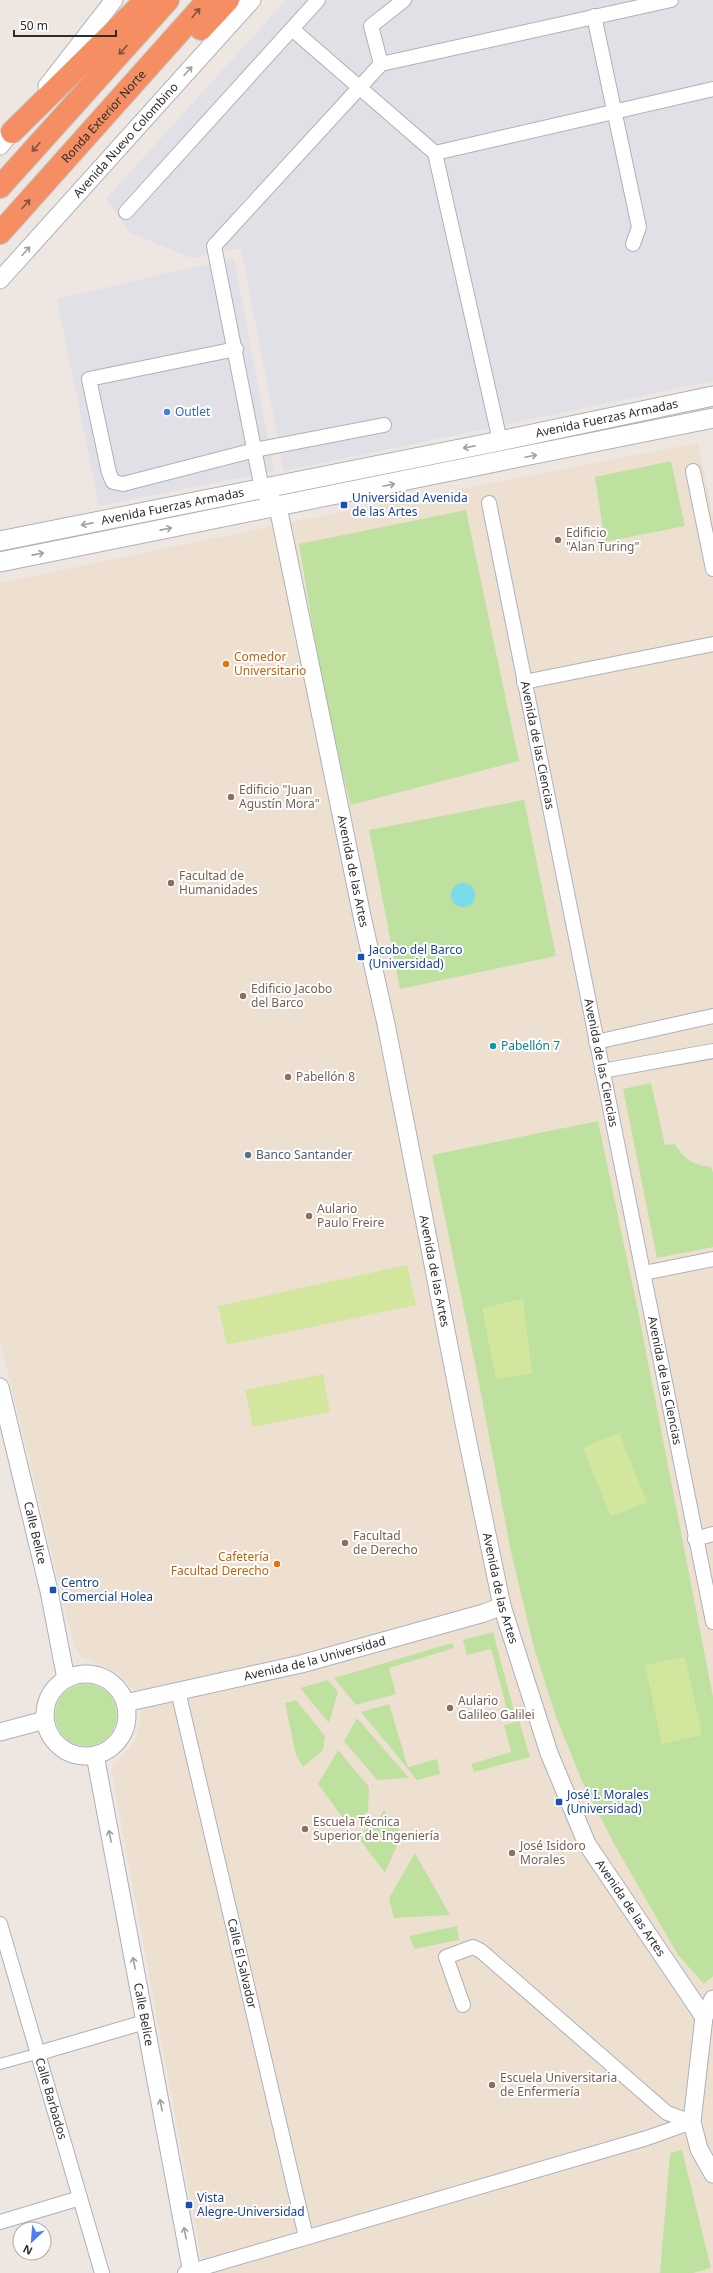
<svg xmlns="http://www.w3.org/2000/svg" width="713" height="2273" viewBox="0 0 713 2273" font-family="'Noto Sans',sans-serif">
<rect width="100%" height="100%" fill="#ede6e1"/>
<path fill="#e1e0e7" d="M286,0H713V381L284,471L241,248L192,258L130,233L106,199Z
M234,258L274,471L99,506L57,299Z"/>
<path fill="#eee0d1" d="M698,443L713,515V2273H204L112,1773L113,1765L130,1748L136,1736L139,1726L140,1705L134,1690L117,1672L80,1656L74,1645L0,1340V583L292,522Z"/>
<path fill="#bfe1a0" d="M671,461L685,526L605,542L595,477Z
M466,510L519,761L351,805L328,718L299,544Z
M524,800L556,956L400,989L369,830Z
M651,1083L665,1145L675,1144C684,1159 693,1165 711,1167L713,1173V1247L657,1258L623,1089Z
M598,1121L639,1316L713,1697V1976L704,1984L678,1955L614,1844L582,1781L556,1717L534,1648L511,1552L476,1368L432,1155Z
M493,1632L514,1711L508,1713L491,1649L467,1655L463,1640Z
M452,1643L454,1648L389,1668L396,1694L356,1705L334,1678Z
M328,1680L338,1692L329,1723L300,1688Z
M55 1715a31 31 0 1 1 62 0a31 31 0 1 1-62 0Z
M296,1700L325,1736L323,1750L303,1767L296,1755L285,1703Z
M389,1704L408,1767L437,1759L440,1774L417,1780L361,1712Z
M357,1718L409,1778L377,1780L344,1741Z
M519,1721L530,1757L474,1772L471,1764L511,1752L504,1725Z
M338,1750L369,1787L368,1812L348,1825L318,1784Z
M384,1810L402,1834L385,1873L357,1836L377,1821Z
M415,1853L450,1915L394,1918L389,1898Z
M457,1926L459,1940L414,1949L409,1936Z
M682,2150L711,2268L693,2273H660L670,2153Z"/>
<path fill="#d2e79d" d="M407,1265L416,1305L227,1345L218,1306Z
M523,1299L532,1374L496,1379L482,1308Z
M323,1374L330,1412L253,1427L245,1390Z
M619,1433L647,1502L611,1516L583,1448Z
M685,1657L702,1735L662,1744L645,1665Z"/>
<path fill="#7adbe9" d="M451 895a12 12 0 1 1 24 0a12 12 0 1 1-24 0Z"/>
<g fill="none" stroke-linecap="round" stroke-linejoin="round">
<g stroke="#adb1b8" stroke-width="12">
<path id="pedestrian" d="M0,2064L29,2056"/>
</g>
<g stroke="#adb1b8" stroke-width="16">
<g id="minor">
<path d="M594,16L639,227L633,244"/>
<path d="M292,29L435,153L500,441"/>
<path d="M381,64L371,26L404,0"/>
<path d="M435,153L713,89"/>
<path d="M126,212L318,0"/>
<path d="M236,349L89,379L109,473L113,482L123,484L255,450L384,425"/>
<path d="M693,471L713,569"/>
<path d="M262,489L214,246L381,64L671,0"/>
<path id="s1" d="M489,503L713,1622"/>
<path d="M524,682L713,644"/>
<path d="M596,1042L713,1016"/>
<path d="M602,1071L713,1051"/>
<path d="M644,1273L713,1259"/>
<path d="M695,1539L713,1534"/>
<path id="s2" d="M178,1691L306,2237"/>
<path id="s3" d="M0,1924L102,2273"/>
<path d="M463,2005L446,1957L473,1947L481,1951L667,2113L692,2122"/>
<path d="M39,2053L145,2022"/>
<path d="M0,2222L80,2198"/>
<path d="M185,2273L647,2138L692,2122"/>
</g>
</g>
<g stroke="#adb1b8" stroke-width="19">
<g id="tertiary">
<path d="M47,86L114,0"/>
<path d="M0,146L19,123"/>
<path id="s4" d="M0,280L252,0"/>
<path id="s5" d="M262,489L278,507L362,916L386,1024L466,1433L502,1606L549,1753L587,1844L704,2017"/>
<path id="s6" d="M0,1387L49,1591L66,1679"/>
<circle cx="86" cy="1715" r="41"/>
<path id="s7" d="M125,1703L301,1664L484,1613L502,1606"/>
<path d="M0,1732L45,1720"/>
<path id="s8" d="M95,1755L192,2273"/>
<path d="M713,1999L704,2017L692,2122L699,2149L713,2174"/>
</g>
</g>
<g stroke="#adb1b8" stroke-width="21">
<g id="secondary">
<path id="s9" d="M0,541L500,441L713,396"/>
<path d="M0,562L713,418"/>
</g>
</g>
<g stroke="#c4c4c4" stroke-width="24">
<g id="motorway">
<path d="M201,29L228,0"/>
<path d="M12,132L146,0"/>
<path d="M0,187L168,0"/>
<path id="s10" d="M0,233L208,0"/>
</g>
</g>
<use href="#pedestrian" stroke="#fff" stroke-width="10"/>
<use href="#minor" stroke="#fff" stroke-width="14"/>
<use href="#tertiary" stroke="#fff" stroke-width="17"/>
<use href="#secondary" stroke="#fff" stroke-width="19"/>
<use href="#motorway" stroke="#f68e63" stroke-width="22"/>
</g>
<defs><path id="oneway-shaft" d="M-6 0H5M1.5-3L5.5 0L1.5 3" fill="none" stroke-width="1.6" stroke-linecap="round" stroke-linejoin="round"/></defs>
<g stroke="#7d5443">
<use href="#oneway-shaft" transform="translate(196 13) rotate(-49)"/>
<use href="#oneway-shaft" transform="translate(123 50) rotate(132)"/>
<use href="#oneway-shaft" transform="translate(36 147) rotate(132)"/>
<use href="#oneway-shaft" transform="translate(26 204) rotate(-48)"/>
</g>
<g stroke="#a0a0a0">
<use href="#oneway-shaft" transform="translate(188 71) rotate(-48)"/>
<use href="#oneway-shaft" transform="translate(26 251) rotate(-48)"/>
<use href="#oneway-shaft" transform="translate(469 447) rotate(169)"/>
<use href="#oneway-shaft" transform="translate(531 456) rotate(-12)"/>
<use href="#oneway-shaft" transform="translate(389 485) rotate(-12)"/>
<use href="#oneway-shaft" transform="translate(87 524) rotate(169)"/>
<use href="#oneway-shaft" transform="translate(166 529) rotate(-11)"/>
<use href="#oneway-shaft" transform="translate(38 554) rotate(-11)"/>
<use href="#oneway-shaft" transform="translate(110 1836) rotate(-101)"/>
<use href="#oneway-shaft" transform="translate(134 1963) rotate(-101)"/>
<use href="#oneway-shaft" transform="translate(161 2105) rotate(-101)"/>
<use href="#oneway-shaft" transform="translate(185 2233) rotate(-101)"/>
</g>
<circle fill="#3f7fe0" stroke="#fff" stroke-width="1.5" cx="167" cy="412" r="4"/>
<g fill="#1a4fb4" stroke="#fff" stroke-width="1.5">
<rect x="340" y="501" width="8" height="8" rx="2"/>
<rect x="357" y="953" width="8" height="8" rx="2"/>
<rect x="49" y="1586" width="8" height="8" rx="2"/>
<rect x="555" y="1798" width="8" height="8" rx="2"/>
<rect x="185" y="2201" width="8" height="8" rx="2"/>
</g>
<g fill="#8d6e63" stroke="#fff" stroke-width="1.5">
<circle cx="558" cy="540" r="4"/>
<circle cx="231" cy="797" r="4"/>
<circle cx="171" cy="883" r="4"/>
<circle cx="243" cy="996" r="4"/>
<circle cx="288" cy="1077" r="4"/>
<circle cx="309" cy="1216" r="4"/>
<circle cx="345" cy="1543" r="4"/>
<circle cx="450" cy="1708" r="4"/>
<circle cx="305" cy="1829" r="4"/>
<circle cx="512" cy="1853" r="4"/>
<circle cx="492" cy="2085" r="4"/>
</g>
<g fill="#e8710a" stroke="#fff" stroke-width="1.5">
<circle cx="226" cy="664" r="4"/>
<circle cx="277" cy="1564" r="4"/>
</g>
<circle fill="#0f9aa8" stroke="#fff" stroke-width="1.5" cx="493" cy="1046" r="4"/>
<circle fill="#5c6f8a" stroke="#fff" stroke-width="1.5" cx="248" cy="1155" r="4"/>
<g text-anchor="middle" stroke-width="4" stroke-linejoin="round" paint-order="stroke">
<g font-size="12" fill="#2d2d2d" stroke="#fff">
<text dy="4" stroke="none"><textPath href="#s10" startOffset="156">Ronda Exterior Norte</textPath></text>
<text dy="4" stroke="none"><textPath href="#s4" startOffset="188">Avenida Nuevo Colombino</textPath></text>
<text dy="4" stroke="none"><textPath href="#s9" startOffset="619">Avenida Fuerzas Armadas</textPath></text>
<text dy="4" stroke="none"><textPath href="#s9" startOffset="176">Avenida Fuerzas Armadas</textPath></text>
<text dy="4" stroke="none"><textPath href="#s1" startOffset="247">Avenida de las Ciencias</textPath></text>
<text dy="4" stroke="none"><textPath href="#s5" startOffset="396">Avenida de las Artes</textPath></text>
<text dy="4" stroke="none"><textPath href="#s1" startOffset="571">Avenida de las Ciencias</textPath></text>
<text dy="4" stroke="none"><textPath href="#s5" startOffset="804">Avenida de las Artes</textPath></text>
<text dy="4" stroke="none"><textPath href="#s1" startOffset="895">Avenida de las Ciencias</textPath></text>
<text dy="4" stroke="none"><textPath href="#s6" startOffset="150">Calle Belice</textPath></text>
<text dy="4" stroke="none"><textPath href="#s5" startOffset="1128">Avenida de las Artes</textPath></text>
<text dy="4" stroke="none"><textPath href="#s7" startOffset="195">Avenida de la Universidad</textPath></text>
<text dy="4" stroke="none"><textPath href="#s5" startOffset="1476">Avenida de las Artes</textPath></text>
<text dy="4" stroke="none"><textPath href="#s2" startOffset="280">Calle El Salvador</textPath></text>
<text dy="4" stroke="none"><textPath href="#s8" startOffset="264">Calle Belice</textPath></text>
<text dy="4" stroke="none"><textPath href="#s3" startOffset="182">Calle Barbados</textPath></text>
</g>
<g font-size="12" fill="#366cbe" stroke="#fff" text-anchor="start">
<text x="175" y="416">Outlet</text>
</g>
<g font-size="12" fill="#164399" stroke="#fff" text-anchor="start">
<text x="352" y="502">Universidad Avenida<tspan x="352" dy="14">de las Artes</tspan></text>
<text x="369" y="954">Jacobo del Barco<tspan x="369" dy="14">(Universidad)</tspan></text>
<text x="61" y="1587">Centro<tspan x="61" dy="14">Comercial Holea</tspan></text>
<text x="567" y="1799">José I. Morales<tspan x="567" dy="14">(Universidad)</tspan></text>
<text x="197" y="2202">Vista<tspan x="197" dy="14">Alegre-Universidad</tspan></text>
</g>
<g font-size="12" fill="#785e54" stroke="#fff" text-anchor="start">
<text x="566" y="537">Edificio<tspan x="566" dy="14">"Alan Turing"</tspan></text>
<text x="239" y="794">Edificio "Juan<tspan x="239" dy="14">Agustín Mora"</tspan></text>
<text x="179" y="880">Facultad de<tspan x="179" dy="14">Humanidades</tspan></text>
<text x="251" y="993">Edificio Jacobo<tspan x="251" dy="14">del Barco</tspan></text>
<text x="296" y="1081">Pabellón 8</text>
<text x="317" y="1213">Aulario<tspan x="317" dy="14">Paulo Freire</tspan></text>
<text x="353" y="1540">Facultad<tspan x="353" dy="14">de Derecho</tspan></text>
<text x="458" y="1705">Aulario<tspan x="458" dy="14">Galileo Galilei</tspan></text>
<text x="313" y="1826">Escuela Técnica<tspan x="313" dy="14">Superior de Ingeniería</tspan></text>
<text x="520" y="1850">José Isidoro<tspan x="520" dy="14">Morales</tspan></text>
<text x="500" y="2082">Escuela Universitaria<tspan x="500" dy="14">de Enfermería</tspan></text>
</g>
<g font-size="12" fill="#c56008" stroke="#fff" text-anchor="start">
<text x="234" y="661">Comedor<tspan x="234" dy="14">Universitario</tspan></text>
<text x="269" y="1561" text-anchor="end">Cafetería<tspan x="269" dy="14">Facultad Derecho</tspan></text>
</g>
<g font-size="12" fill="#0d838f" stroke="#fff" text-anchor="start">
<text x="501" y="1050">Pabellón 7</text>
</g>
<g font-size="12" fill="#4e5e75" stroke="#fff" text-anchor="start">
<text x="256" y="1159">Banco Santander</text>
</g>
</g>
<g transform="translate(32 2241) rotate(206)"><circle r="19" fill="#ffffff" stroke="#ababab"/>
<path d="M0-3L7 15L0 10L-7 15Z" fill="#4a81f1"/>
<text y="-6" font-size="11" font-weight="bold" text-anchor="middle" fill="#2d2d2d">N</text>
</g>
<path d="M14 30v6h102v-6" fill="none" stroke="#2d2d2d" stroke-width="2"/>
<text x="20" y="30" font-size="12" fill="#2d2d2d" stroke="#ffffff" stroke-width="3" paint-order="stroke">50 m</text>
</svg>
